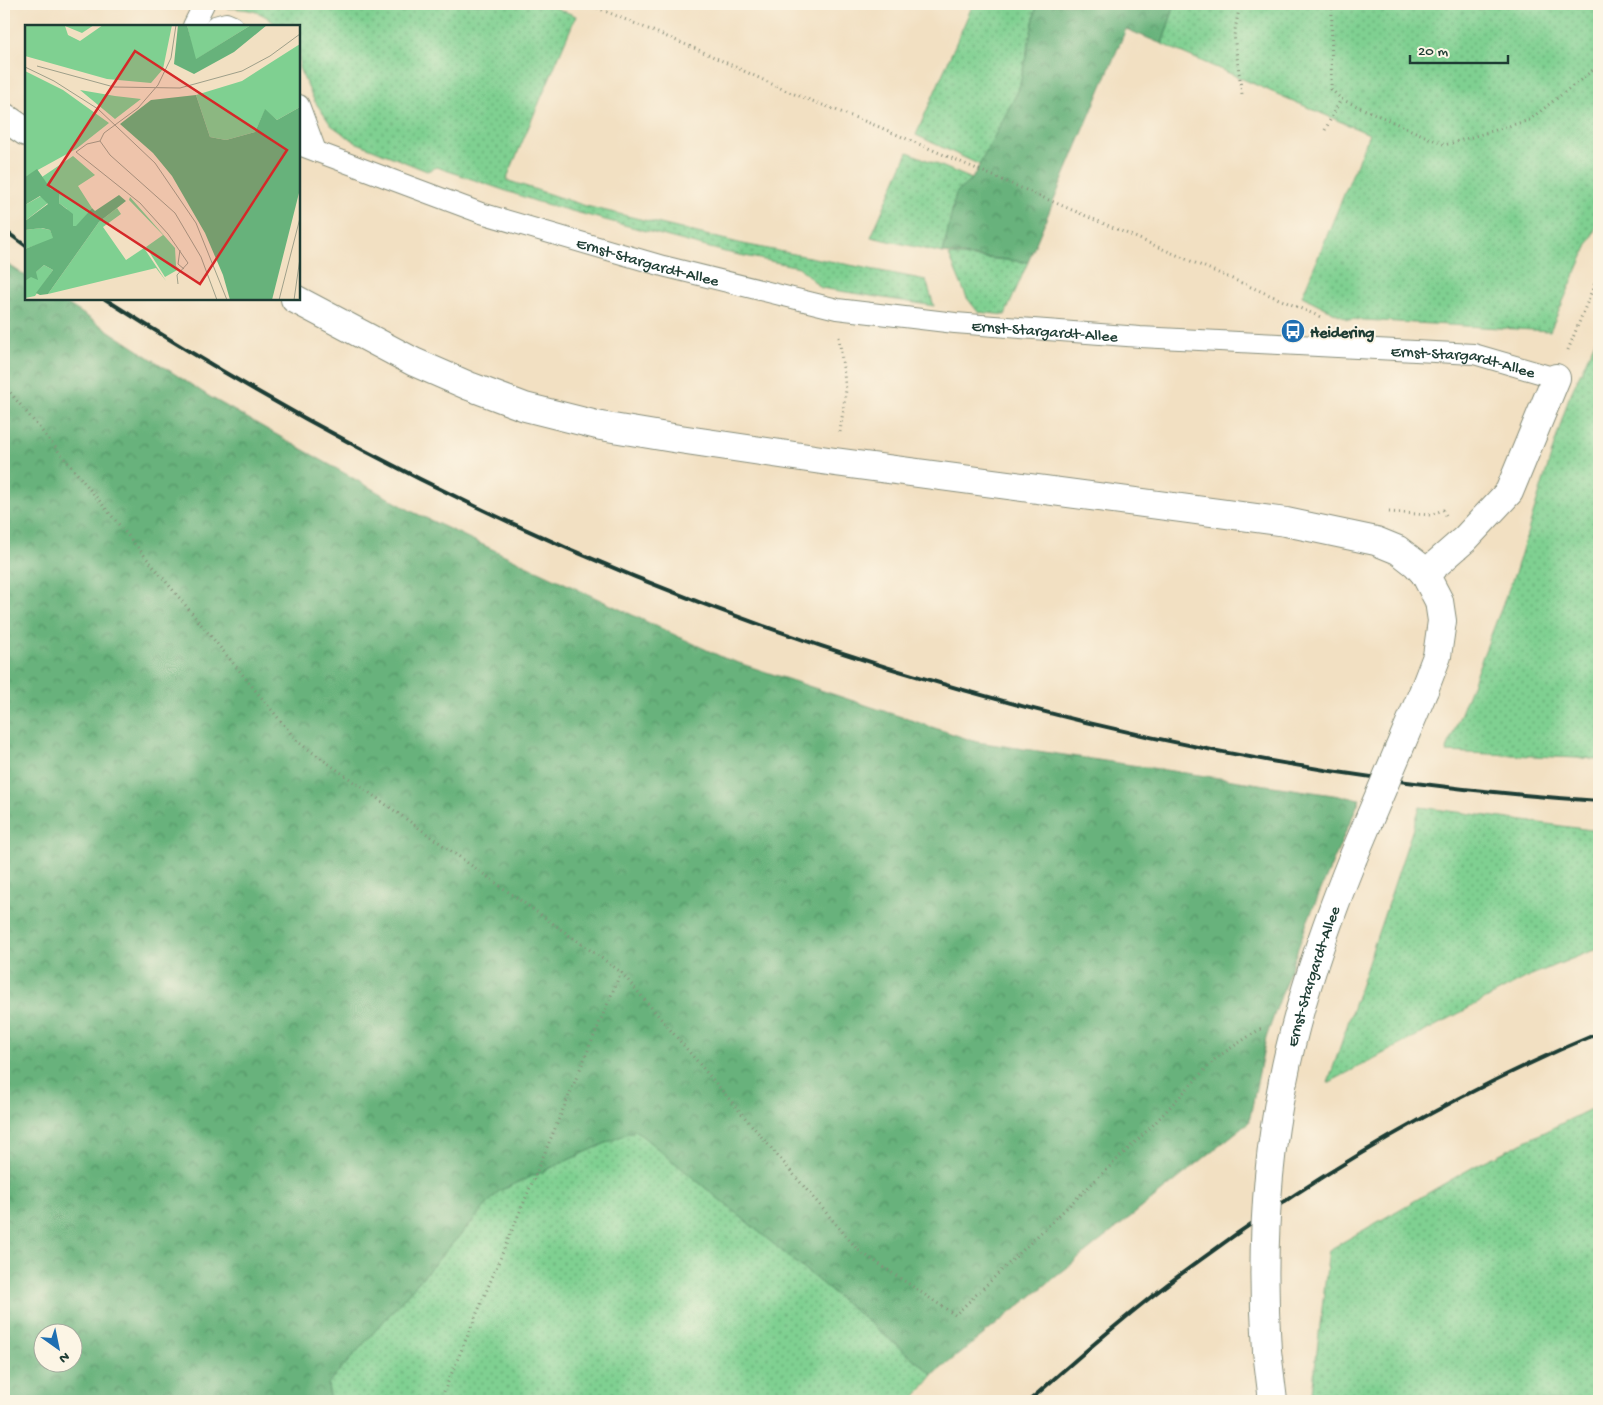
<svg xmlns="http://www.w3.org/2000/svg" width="1603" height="1405" viewBox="0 0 1603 1405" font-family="'Gochi Hand',sans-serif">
<defs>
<pattern id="grass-dots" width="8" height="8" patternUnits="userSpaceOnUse" patternTransform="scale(1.25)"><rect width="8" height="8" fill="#7fd091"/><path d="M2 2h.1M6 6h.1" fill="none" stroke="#67aa77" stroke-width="1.8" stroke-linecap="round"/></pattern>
<pattern id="forest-crowns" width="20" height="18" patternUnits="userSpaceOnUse" patternTransform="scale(1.25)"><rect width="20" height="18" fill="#67b27b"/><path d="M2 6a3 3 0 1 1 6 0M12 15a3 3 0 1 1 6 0" fill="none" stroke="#549266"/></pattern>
</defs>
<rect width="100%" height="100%" fill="#fcf5e5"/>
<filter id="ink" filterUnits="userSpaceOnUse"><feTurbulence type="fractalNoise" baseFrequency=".02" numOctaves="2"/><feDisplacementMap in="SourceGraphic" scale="10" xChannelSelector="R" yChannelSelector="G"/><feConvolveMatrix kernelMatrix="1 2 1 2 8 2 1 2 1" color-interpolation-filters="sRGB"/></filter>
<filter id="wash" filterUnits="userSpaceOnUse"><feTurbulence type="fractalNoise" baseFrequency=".0096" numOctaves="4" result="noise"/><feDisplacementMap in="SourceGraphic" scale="20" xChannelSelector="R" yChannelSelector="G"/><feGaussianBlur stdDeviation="1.12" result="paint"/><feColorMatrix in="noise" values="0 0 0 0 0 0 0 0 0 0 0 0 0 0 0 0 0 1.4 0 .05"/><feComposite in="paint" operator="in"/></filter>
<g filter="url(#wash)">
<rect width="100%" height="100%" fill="#f2e0c2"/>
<path fill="url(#grass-dots)" stroke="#4f8662" d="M229,4H546L576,16L506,180L586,206L743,244L926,280L934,306L821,288L799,267L725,252L538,202L437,167L427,171L355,142L331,125L314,100L299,68V26H277C262,10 248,9 227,8Z
M973,4H1037L1019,89L980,165L916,135Z
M1175,4H1475L1478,10L1495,4H1599V220L1550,331L1347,319L1302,296L1369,134L1162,44Z
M908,152L972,179L956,193L943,253L871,237Z
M949,255L1028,262L1005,315L978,312L967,298Z
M1599,332V759L1446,752L1516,570L1568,400Z
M1420,807L1599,831V948L1529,976L1328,1083Z
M1599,1105V1401H1311L1329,1250L1475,1166Z
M635,1130L933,1375L912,1401H330L328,1384L499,1191Z"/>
<path fill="url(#forest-crowns)" stroke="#437858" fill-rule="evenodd" d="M1037,4H1175L1162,44L1126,29L1028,262L943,253L956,193L972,179L1019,89Z
M4,262L26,276V299H60L210,397L413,512L724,658L977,742L1360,799L1308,920L1266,1038L1249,1122L933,1375L635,1130L499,1191L328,1384L330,1401H4ZM42,1332H72V1362H42Z"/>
</g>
<g filter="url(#ink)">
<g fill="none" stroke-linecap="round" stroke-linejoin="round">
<g stroke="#888e7b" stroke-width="22">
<g id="lane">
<path d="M193,26L204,4"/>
<path d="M215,26L226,23L233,26"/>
<path d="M299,105L316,151"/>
<path id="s1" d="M299,145L481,213L663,266L837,309L955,323L1140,337L1474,354L1556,378"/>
</g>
</g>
<g stroke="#888e7b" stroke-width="30">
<g id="street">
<path d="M4,117L26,132"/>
<path d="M295,299L414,362L469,386L525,407L601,426L673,438L835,462L1286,522L1376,541L1398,550L1416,564L1425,574L1439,601L1442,621L1437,656L1424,690"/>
<path d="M1425,574L1465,539L1509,492L1556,378"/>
<path id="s2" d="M1283,1081C1298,1004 1323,932 1352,860"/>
<path d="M1267,1351L1273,1401"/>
</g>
</g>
<path stroke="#888e7b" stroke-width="3" stroke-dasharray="1 4" stroke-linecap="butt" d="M588,4L701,51L789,92L877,126L1323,318
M1240,4L1234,35L1242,94
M1332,4L1331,89L1341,99L1445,145L1529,120L1593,70L1599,68
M1325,130L1341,99
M839,337L846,390L840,432
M1568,350L1599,273
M4,385L298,742L621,972L858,1250L955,1315L1152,1126L1216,1058L1260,1029H1263
M1389,512L1430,515L1443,510L1446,515
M440,1401L621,972"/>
<use href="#lane" stroke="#fff" stroke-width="20"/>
<use href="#street" stroke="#fff" stroke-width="28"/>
<path stroke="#1f3d34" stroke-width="4" d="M4,230L26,246
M105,299C224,375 347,445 475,506C822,672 1215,776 1599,801
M1029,1401C1082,1354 1135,1307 1192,1266C1315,1175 1458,1091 1599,1033"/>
<g stroke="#888e7b" stroke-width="30" stroke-linecap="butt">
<path id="street-bridge" d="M1352,860L1424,690
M1267,1351C1261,1260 1265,1170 1283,1081"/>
</g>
<use href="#street-bridge" stroke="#fff" stroke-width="28"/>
</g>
</g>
<defs>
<g id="bus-disc" transform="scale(1.25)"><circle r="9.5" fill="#1f6fb2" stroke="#fcf5e5"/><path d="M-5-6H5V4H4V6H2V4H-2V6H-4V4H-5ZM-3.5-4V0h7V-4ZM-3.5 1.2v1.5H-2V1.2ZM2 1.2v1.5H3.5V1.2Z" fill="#fff"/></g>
</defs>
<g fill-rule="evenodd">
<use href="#bus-disc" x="1293" y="331"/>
</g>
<g text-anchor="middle" stroke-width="4" stroke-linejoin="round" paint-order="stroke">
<g font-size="16" fill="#1f3d34" stroke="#fcf5e5">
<text dy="6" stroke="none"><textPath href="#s1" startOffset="368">Ernst-Stargardt-Allee</textPath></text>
<text dy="6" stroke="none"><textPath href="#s1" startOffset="772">Ernst-Stargardt-Allee</textPath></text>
<text dy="6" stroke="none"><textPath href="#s1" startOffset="1192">Ernst-Stargardt-Allee</textPath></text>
<text dy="6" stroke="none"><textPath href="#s2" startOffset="109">Ernst-Stargardt-Allee</textPath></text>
</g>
<g font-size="16" font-weight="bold" fill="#1f3d34" stroke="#fcf5e5" text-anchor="start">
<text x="1310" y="337">Heidering</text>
</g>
</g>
<g transform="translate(25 25)">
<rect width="275" height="275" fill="#f2e0c2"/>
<path d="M0,0H69L57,8L40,1L43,10L55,16L78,0H147L138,44L126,58L82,54L0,31ZM162,0H226L170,35ZM275,19V82L252,95L240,85L230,107L201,115L185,112L171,70L217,56ZM0,46L38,65L84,98L51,124L0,152ZM55,65L90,71L116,74L90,94ZM48,131L70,150L53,161L67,183L51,202L47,201L42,184L34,178L35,167L26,164L17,152ZM16,171L23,178L0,196V180ZM105,172L150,223L151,241L154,244L140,252L121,222L138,210L104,175ZM92,183L96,189L78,202L101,235L119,223L141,256L131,243L23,269L74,197ZM16,203L25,205L29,214L0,224V205ZM19,240L28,245L10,271L0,273V256Z" fill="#7fd091"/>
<path d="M153,0H162L171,34L226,0H242L209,27L169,49L149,39ZM171,70L185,112L201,115L230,107L240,84L252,95L275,82V164L247,275H205L198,250L180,208L147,151L128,128L95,99L126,75ZM12,144L26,164L35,166L34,178L48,189V201H51L67,183L70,186L94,170L101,176L74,197L23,269L15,270L11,268L28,245L19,240L11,247L13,255L6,252L0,256V224L28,213L25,205L17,203L0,205V196L23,179L15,171L0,180V152Z" fill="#67b27b"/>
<path fill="none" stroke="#9e9f89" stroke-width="1" d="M151,0L146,33L133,60L113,83L79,108L75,116L85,130L150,188L176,232L192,275M12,41L89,62L155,63L217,46L245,31L275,9M0,42L29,56L73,84L130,138L171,198L202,275M75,116L62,119L51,127L115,178L143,209L163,238L152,250L153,259M155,225L153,239L159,244M254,275L275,193M269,275L275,233"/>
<path fill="#d62828" fill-opacity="0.15" stroke="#d62828" stroke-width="2.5" d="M110,26L262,125L175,259L23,160Z"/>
<rect width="275" height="275" fill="none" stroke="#1f3d34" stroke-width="2.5"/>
</g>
<rect width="1603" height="1405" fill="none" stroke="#fcf5e5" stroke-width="20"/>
<g transform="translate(58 1348) rotate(147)"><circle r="24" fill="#fcf5e5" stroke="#a4ab9e"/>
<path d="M0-4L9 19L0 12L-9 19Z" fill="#1f6fb2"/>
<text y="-8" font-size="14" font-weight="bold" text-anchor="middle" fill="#1f3d34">N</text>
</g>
<path d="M1410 55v8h98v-8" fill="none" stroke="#1f3d34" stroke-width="2.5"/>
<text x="1418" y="55" font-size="15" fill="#1f3d34" stroke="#fcf5e5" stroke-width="4" paint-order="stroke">20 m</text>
</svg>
